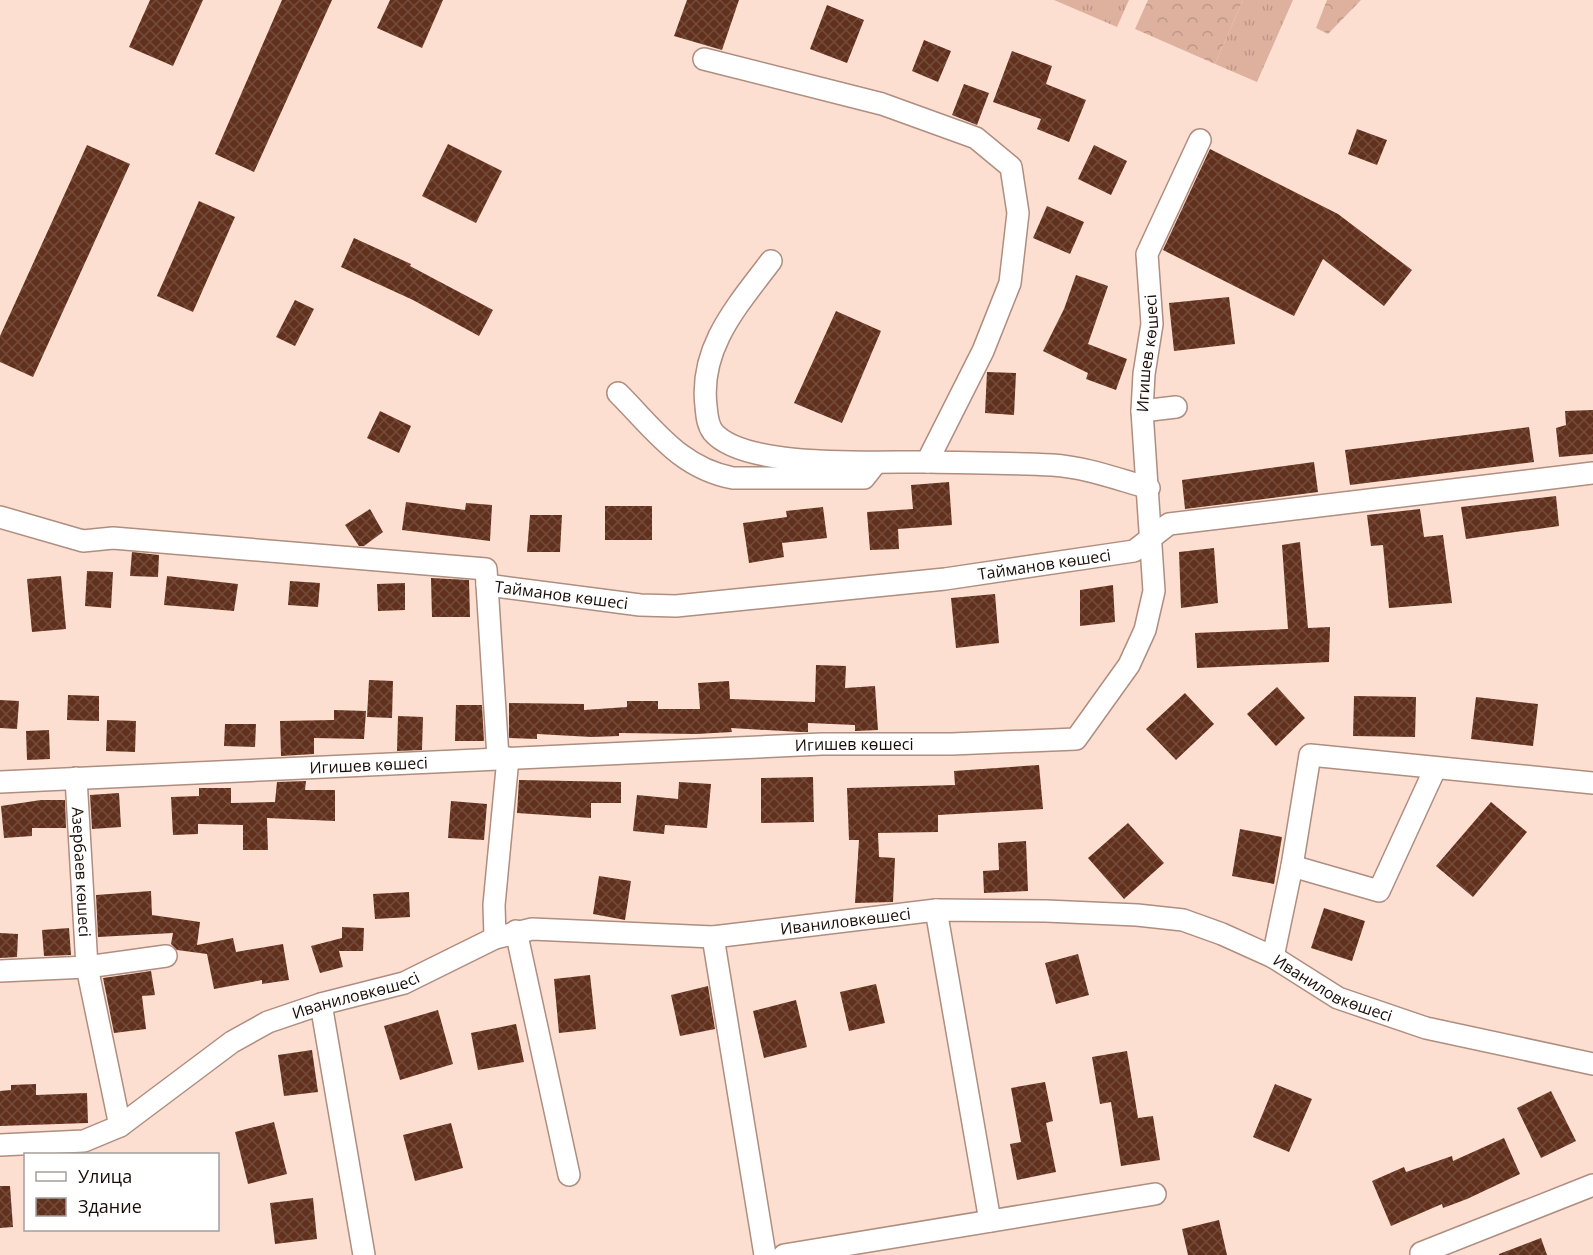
<svg xmlns="http://www.w3.org/2000/svg" width="1593" height="1255" viewBox="0 0 1593 1255" font-family="'Open Sans',sans-serif">
<defs>
<pattern id="grass-tufts" width="24" height="20" patternUnits="userSpaceOnUse" patternTransform="scale(1.5)"><rect width="24" height="20" fill="#deb19f"/><path d="M3 7l-1-3M5 7V3M7 7l1-3M15 17l-1-3M17 17v-4M19 17l1-3" fill="none" stroke="#be9787"/></pattern>
<pattern id="forest-crowns" width="20" height="18" patternUnits="userSpaceOnUse" patternTransform="scale(1.5)"><rect width="20" height="18" fill="#deb19f"/><path d="M2 6a3 3 0 1 1 6 0M12 15a3 3 0 1 1 6 0" fill="none" stroke="#be9787"/></pattern>
<pattern id="building-cross-hatch" width="8" height="8" patternUnits="userSpaceOnUse" patternTransform="scale(1.5)"><rect width="8" height="8" fill="#61311d"/><path d="M0 0l8 8M0 8l8-8" fill="none" stroke="#734c3b"/></pattern>
</defs>
<rect width="100%" height="100%" fill="#fddfd2"/>
<path fill="url(#grass-tufts)" d="M1054,0H1129L1117,27Z
M1243,0H1293L1257,82L1215,64Z"/>
<path fill="url(#forest-crowns)" d="M1148,0H1243L1215,64L1135,29Z
M1327,0H1361L1328,34L1316,28Z"/>
<path fill="url(#building-cross-hatch)" d="M150,0H203L173,66L129,47Z
M282,0H332L254,172L215,154Z
M390,0H443L422,48L377,28Z
M687,0H739L722,50L674,36Z
M827,5L864,20L847,63L810,49Z
M924,40L951,51L938,82L912,71Z
M1012,51L1052,66L1046,84L1086,100L1069,142L1037,129L1041,119L993,102Z
M964,84L989,93L977,125L952,115Z
M1357,129L1387,140L1377,165L1348,154Z
M448,144L502,171L476,223L422,196Z
M87,145L130,164L33,377L0,362V336Z
M1094,145L1127,161L1111,195L1078,179Z
M1210,149L1338,214L1412,270L1384,306L1323,259L1294,316L1163,250Z
M199,201L235,217L193,312L157,296Z
M1047,206L1084,222L1070,254L1033,238Z
M354,238L411,264L410,266L493,310L479,336L413,300L341,267Z
M1076,275L1108,286L1088,344L1127,359L1116,390L1086,379L1088,373L1043,351L1064,309Z
M1229,297L1235,344L1174,351L1169,303Z
M295,300L314,309L295,346L276,337Z
M836,311L881,331L842,423L794,403Z
M987,372L1016,373L1014,415L985,413Z
M1593,410V454L1559,457L1556,428L1566,425L1565,411Z
M380,411L411,426L399,453L367,438Z
M1529,427L1534,462L1350,485L1345,450Z
M1314,462L1318,492L1185,509L1182,480Z
M949,482L952,525L898,529L899,549L870,550L867,512L913,509L911,485Z
M1556,496L1559,526L1466,539L1461,507Z
M406,502L465,510L466,503L492,505L490,541L402,530Z
M605,506H652V540H605Z
M823,507L827,538L782,543L784,557L749,563L743,523L787,517L786,511Z
M370,509L383,532L364,546H359L345,525Z
M1420,509L1424,537L1443,535L1452,603L1389,608L1383,545L1371,546L1367,515Z
M530,515H562L560,552H527Z
M1300,542L1308,628L1330,627L1329,662L1197,668L1195,633L1288,629L1282,545Z
M1214,548L1218,603L1181,608L1179,552Z
M132,552L159,555L158,577L130,576Z
M87,571L113,572L111,608L85,606Z
M61,576L66,629L32,632L27,579Z
M167,576L238,584L234,611L164,605Z
M431,578L469,580L470,617H432Z
M290,581L320,583L318,607L288,605Z
M405,583V610L378,611L377,584Z
M1113,585L1115,622L1080,626V590Z
M995,594L999,643L956,648L951,598Z
M816,665L846,666L845,688L875,686L878,730L855,731V725L808,723V732H801L731,728L732,732L696,734L619,733V736L592,737L537,734V739L509,738V703L584,704V710L627,707V701H658V709H700L698,683L729,681L730,699L815,702Z
M369,680L393,681L392,718L367,717Z
M1277,687L1305,718L1276,746L1247,714Z
M1185,693L1214,724L1176,760L1146,729Z
M68,695L99,696V721L67,720Z
M1354,696L1416,697L1415,737L1353,736Z
M1476,697L1538,704L1533,746L1471,739Z
M0,700L19,701L17,729L0,728Z
M456,705H482L484,741H455Z
M334,710L366,711L364,739L314,738V754L281,756L280,721L334,720Z
M398,716L423,717L422,750L397,751Z
M107,720L136,721L135,752L106,751Z
M225,724H256L255,747L224,746Z
M49,730L50,759L27,760L26,731Z
M1039,765L1043,809L938,815V832L878,833L879,857L895,858L893,902L855,903L859,840H849L847,788L955,785L954,771Z
M813,777L814,822L761,823V778Z
M519,780L621,782V803H591V818L517,813Z
M306,781L305,790H335V821L267,818L268,850H243V825L198,824V834L173,835L171,797L199,796V788H231V803L275,802L277,782Z
M679,782L711,784L707,828L665,825L664,834L633,831L637,795L678,799Z
M119,793L121,827L92,829L90,795Z
M41,800H65L66,828H32V836L4,838L1,806Z
M451,801L487,804L484,840L448,838Z
M1491,802L1527,832L1473,897L1436,866Z
M1128,823L1164,863L1124,899L1088,858Z
M1240,829L1282,837L1274,884L1232,876Z
M1026,841L1028,891L984,893L983,871L999,870L998,843Z
M599,876L631,881L625,920L593,914Z
M151,891L152,915L200,922L197,945L233,938L236,952L283,944L289,980L262,984V980L214,989L207,954L177,950L171,944L173,933L98,937L96,895Z
M409,892L410,917L375,919L373,894Z
M1324,908L1365,921L1352,961L1311,948Z
M342,927L364,928L363,951H339L343,967L320,973L311,946L342,938Z
M69,928L71,955L44,956L42,930Z
M0,933L18,934L17,957L0,958Z
M1078,954L1089,995L1056,1004L1045,963Z
M151,971L155,995L142,996L146,1029L114,1033L103,978Z
M590,975L596,1029L559,1033L554,979Z
M876,984L885,1023L849,1031L840,992Z
M708,986L715,1029L680,1036L671,995Z
M796,1000L807,1047L764,1058L753,1011Z
M438,1010L453,1064L400,1080L384,1026Z
M516,1024L524,1062L478,1070L471,1033Z
M312,1050L318,1092L284,1096L278,1055Z
M1127,1051L1138,1118L1153,1116L1160,1160L1121,1166L1111,1102L1100,1104L1092,1057Z
M1045,1082L1053,1121L1046,1123L1056,1172L1017,1180L1010,1144L1021,1142L1011,1088Z
M36,1084V1095L87,1093L88,1123L0,1126V1091L11,1090V1085Z
M1275,1084L1312,1099L1289,1152L1253,1137Z
M1551,1091L1576,1141L1541,1158L1517,1108Z
M274,1122L287,1174L248,1184L235,1132Z
M451,1123L463,1168L415,1181L403,1135Z
M1504,1138L1520,1174L1467,1199L1443,1208L1442,1204L1391,1226L1372,1181L1404,1167L1406,1172L1452,1156L1453,1161Z
M0,1186H10L13,1227L0,1228Z
M313,1198L317,1239L275,1244L270,1203Z
M1219,1220L1227,1255H1188L1182,1229Z
M1541,1238L1547,1255H1499V1254Z"/>
<g fill="none" stroke-linecap="round" stroke-linejoin="round">
<g stroke="#af8d7f" stroke-width="24">
<g id="minor">
<path d="M704,59L882,104L976,138L1011,167L1018,213L1010,283L983,351L927,462"/>
<path d="M771,261C738,305 699,347 706,406C707,415 707,424 713,432C745,470 881,461 929,462C970,463 1011,463 1052,465C1085,467 1117,479 1149,488"/>
<path d="M618,393C655,430 680,468 733,478H864L875,464"/>
<path d="M1142,411L1176,407"/>
<path d="M0,517L83,541L113,538L486,569L498,758"/>
<path id="s1" d="M487,585L640,605L676,606L945,579L1134,551L1169,524L1593,473"/>
<path id="s2" d="M76,778L87,967L120,1126"/>
<path id="s3" d="M0,782L822,744H952L1076,739L1129,665L1145,630L1154,591L1142,411L1144,374L1152,324L1147,254L1200,140"/>
<path d="M1292,866L1379,891L1435,769"/>
<path d="M936,910L990,1221"/>
<path d="M516,931L569,1175"/>
<path d="M713,937L765,1255"/>
<path d="M495,938L494,905L508,758"/>
<path d="M1273,957L1292,866L1310,755L1593,783"/>
<path d="M0,971L87,967L166,956"/>
<path d="M321,1004L364,1255"/>
<path id="s4" d="M0,1145L84,1141L120,1126L232,1042L268,1022L321,1004L404,983L495,938L532,929L713,937L936,910L1046,911L1137,915L1183,920L1222,934L1273,957L1338,998L1426,1028L1593,1064"/>
<path d="M1421,1253L1593,1185"/>
<path d="M784,1255L1155,1194"/>
</g>
</g>
<use href="#minor" stroke="#fff" stroke-width="21"/>
</g>
<g text-anchor="middle" stroke-width="6" stroke-linejoin="round" paint-order="stroke">
<g font-size="16" fill="#180c07" stroke="#fff">
<text dy="6" stroke="none"><textPath href="#s3" startOffset="1485">Игишев көшесі</textPath></text>
<text dy="6" stroke="none"><textPath href="#s1" startOffset="561">Тайманов көшесі</textPath></text>
<text dy="6" stroke="none"><textPath href="#s1" startOffset="75">Тайманов көшесі</textPath></text>
<text dy="6" stroke="none"><textPath href="#s3" startOffset="855">Игишев көшесі</textPath></text>
<text dy="6" stroke="none"><textPath href="#s3" startOffset="369">Игишев көшесі</textPath></text>
<text dy="6" stroke="none"><textPath href="#s2" startOffset="94">Азербаев көшесі</textPath></text>
<text dy="6" stroke="none"><textPath href="#s4" startOffset="900">Иваниловкөшесі</textPath></text>
<text dy="6" stroke="none"><textPath href="#s4" startOffset="1404">Иваниловкөшесі</textPath></text>
<text dy="6" stroke="none"><textPath href="#s4" startOffset="396">Иваниловкөшесі</textPath></text>
</g>
</g>
<rect x="24" y="1153" width="195" height="78" fill="#ffffff" stroke="#a39e9c" stroke-width="1.5"/>
<rect x="36" y="1172" width="30" height="9" fill="#ffffff" stroke="#a39e9c" stroke-width="1.5"/>
<text x="78" y="1183" font-size="18" fill="#180c07">Улица</text>
<rect x="36" y="1198" width="30" height="18" fill="url(#building-cross-hatch)" stroke="#a39e9c" stroke-width="1.5"/>
<text x="78" y="1213" font-size="18" fill="#180c07">Здание</text>
</svg>
